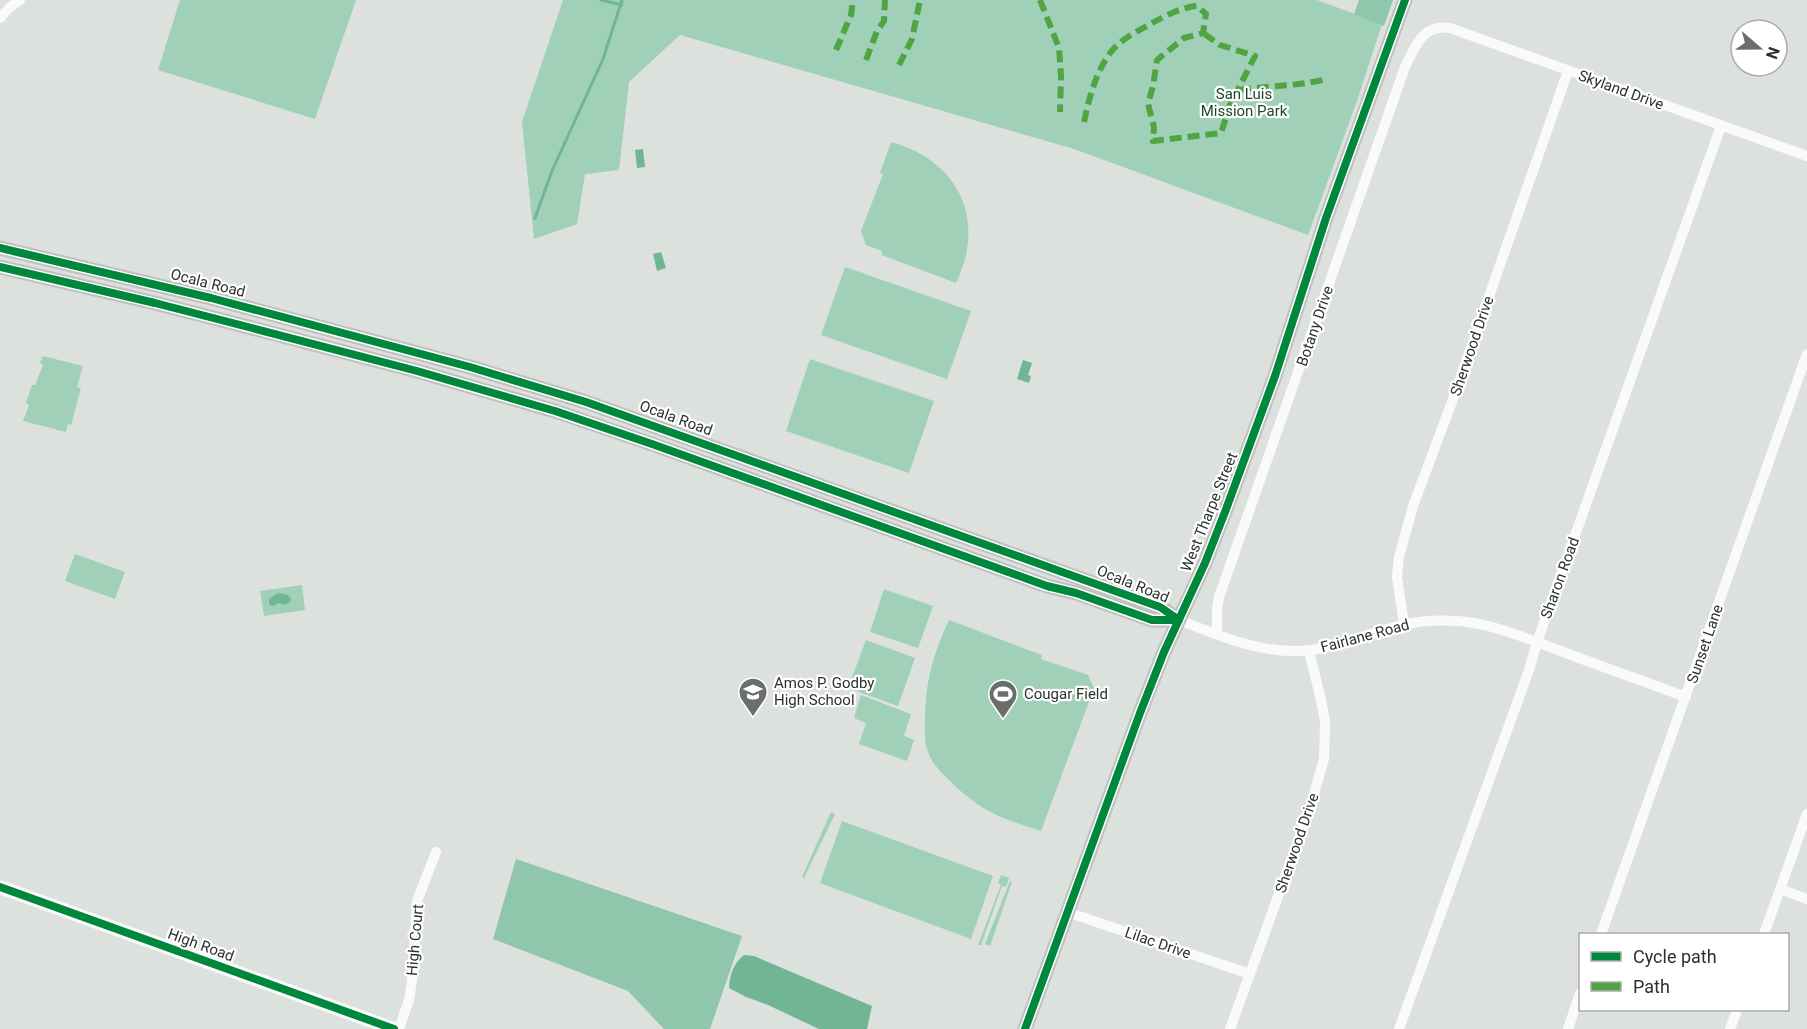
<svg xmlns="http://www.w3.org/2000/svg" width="1807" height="1029" viewBox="0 0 1807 1029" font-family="Roboto,sans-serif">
<rect width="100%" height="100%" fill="#dce1de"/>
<path fill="#a0d0b7" d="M180,0H356L315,119L158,70Z
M563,0H1317L1382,24L1356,104L1308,235L1074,149L680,35L629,82L619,170L585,174L577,224L534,239L522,122Z
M891,142C958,160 987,219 956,283L882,255V251L866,245L861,231L883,174L880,173Z
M845,267L971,311L947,379L821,335Z
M43,356L83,366L77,387L81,388L71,425L68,424L66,432L23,421L29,405L26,403L32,385H35L43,365L40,363Z
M810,359L934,401L909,473L786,431Z
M75,554L125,572L115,599L65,581Z
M302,585L305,610L264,616L260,591Z
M884,589L933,606L918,648L870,632Z
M949,620L1042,655L1041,659L1088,675L1094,688L1041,831C1002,819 980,811 950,781C942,773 932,764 928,752C924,742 925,732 925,721C925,682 933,655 949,620Z
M866,640L915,658L898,706L848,688Z
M861,695L911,714L904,736L914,740L907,761L859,744L866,723L854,718Z
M831,812L835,814L804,878L802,877Z
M842,821L993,876L971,939L820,883Z
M1001,875L1009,878L1006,887L1002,886L981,945H978L1001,885L998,883Z
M1010,881L1012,882L990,946L985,944Z"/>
<path fill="#90c7ac" d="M1359,0H1393L1384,26L1354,14Z
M516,859L742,936L710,1029H664L628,991L493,939Z"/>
<path fill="#70b695" d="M643,149L645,167L637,168L635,150Z
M661,252L666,268L657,271L653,254Z
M1023,360L1032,363L1028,375L1031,376L1029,383L1017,379Z
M278,593L288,595L291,599L290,602L285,605L279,603L273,606L269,604V599Z
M744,955L754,956L872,1006L867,1029H819L768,1005L746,997L729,988C730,974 733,964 744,955Z"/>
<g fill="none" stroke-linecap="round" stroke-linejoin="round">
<path stroke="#70b695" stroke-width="3" d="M601,0L622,5
M535,218L552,171L603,59L622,0"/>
<path stroke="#fafafa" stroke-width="10" d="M0,18L9,8L20,0
M1179,620C1220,636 1265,656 1311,650C1343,646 1372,632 1403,625C1421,620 1439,620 1457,621C1491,623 1526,638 1558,650C1600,666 1643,681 1686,697
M1404,624L1397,577L1399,557L1413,506L1453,399L1568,71
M1217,634V609L1219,597L1405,67C1416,46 1422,24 1450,28L1807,156
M1780,889L1807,899
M1067,912L1250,974
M1601,934L1807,354
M1764,934L1807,814
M399,1029L409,1000L412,981L417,901L436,852
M1230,1029L1309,811L1324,759L1325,721L1321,700L1309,651
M1399,1029L1529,670L1537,642L1721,126
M1568,1029L1580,993
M1730,1029L1737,1010"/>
<path stroke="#fafafa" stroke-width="14" d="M0,887L394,1029"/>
<path stroke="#c1c0c0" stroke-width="15" d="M0,248L211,298L470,367L586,402L1160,607L1179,620
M0,267L155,303L252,328L417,371L555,411L652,444L1047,586L1076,593L1152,620H1179
M1025,1029L1140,713L1164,652L1205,563L1225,512L1275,376L1326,218L1405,0"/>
<path stroke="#51a443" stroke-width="6" stroke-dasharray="12 6" stroke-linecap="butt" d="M1040,0L1059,48L1061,76L1060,112
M836,50L851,15L853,0
M866,60L877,31L884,21L885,0
M899,65L912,39L920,0
M1239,90C1267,86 1295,86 1323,80
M1084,122C1089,99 1095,75 1108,56C1118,40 1138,31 1154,22C1167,15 1182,7 1197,6L1206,14L1203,33L1184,38L1157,60L1153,86L1148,104L1154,127L1153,141L1221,133L1230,105L1255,56L1220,45L1203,33"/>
<g stroke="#fff" stroke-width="11">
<path id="cycleway" d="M0,248L211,298L470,367L586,402L1160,607L1179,620
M0,267L155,303L252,328L417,371L555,411L652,444L1047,586L1076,593L1152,620H1179
M0,887L394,1029
M1025,1029L1140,713L1164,652L1205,563L1225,512L1275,376L1326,218L1405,0"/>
</g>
<use href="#cycleway" stroke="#00873e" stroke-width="8"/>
</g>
<defs>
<g id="school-pin" transform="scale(1.5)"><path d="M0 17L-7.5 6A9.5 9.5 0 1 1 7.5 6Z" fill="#6a6e6c" stroke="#fff"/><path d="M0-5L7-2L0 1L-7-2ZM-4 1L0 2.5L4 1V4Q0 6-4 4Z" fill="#fff"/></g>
<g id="stadium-pin" transform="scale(1.5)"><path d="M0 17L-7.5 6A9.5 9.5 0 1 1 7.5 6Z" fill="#6a6e6c" stroke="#fff"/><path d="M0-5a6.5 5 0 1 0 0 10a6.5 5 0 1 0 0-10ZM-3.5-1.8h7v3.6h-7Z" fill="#fff"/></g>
</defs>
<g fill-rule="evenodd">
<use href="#school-pin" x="753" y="692"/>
<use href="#stadium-pin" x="1003" y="694"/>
</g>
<g text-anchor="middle" stroke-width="4.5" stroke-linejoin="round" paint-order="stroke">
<g font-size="15" fill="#2c302e" stroke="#fff">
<text transform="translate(1621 90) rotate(20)" y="5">Skyland Drive</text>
<text transform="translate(208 283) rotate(14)" y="5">Ocala Road</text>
<text transform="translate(1315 326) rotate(-71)" y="5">Botany Drive</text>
<text transform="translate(1472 346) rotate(-71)" y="5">Sherwood Drive</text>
<text transform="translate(676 418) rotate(20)" y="5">Ocala Road</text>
<text transform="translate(1209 512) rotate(-68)" y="5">West Tharpe Street</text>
<text transform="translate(1560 578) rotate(-70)" y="5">Sharon Road</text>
<text transform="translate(1133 584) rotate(22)" y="5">Ocala Road</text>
<text transform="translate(1365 636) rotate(-15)" y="5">Fairlane Road</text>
<text transform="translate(1705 644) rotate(-71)" y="5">Sunset Lane</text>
<text transform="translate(1297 843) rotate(-71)" y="5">Sherwood Drive</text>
<text transform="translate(415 940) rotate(-85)" y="5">High Court</text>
<text transform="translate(1158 943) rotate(19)" y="5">Lilac Drive</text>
<text transform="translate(201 945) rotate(20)" y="5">High Road</text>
</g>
<g font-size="15" fill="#1c4531" stroke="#fff">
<text x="1244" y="99">San Luis<tspan x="1244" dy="17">Mission Park</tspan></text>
</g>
<g font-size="15" fill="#2c302e" stroke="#fff" text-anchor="start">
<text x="774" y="688">Amos P. Godby<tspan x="774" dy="17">High School</tspan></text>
<text x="1024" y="699">Cougar Field</text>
</g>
</g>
<rect x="1579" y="933" width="210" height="78" fill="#ffffff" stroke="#abacab" stroke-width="1.5"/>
<rect x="1591" y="952" width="30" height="9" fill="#00873e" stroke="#abacab" stroke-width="1.5"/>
<text x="1633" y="963" font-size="18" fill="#2c302e">Cycle path</text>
<rect x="1591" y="982" width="30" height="9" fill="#51a443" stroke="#abacab" stroke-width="1.5"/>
<text x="1633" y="993" font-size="18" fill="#2c302e">Path</text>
<g transform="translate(1759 48) rotate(110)"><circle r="28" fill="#ffffff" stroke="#abacab" stroke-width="1.5"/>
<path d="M0-4.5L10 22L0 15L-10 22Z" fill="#6a6e6c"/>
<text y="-9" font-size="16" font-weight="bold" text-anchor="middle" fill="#2c302e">N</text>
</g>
</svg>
